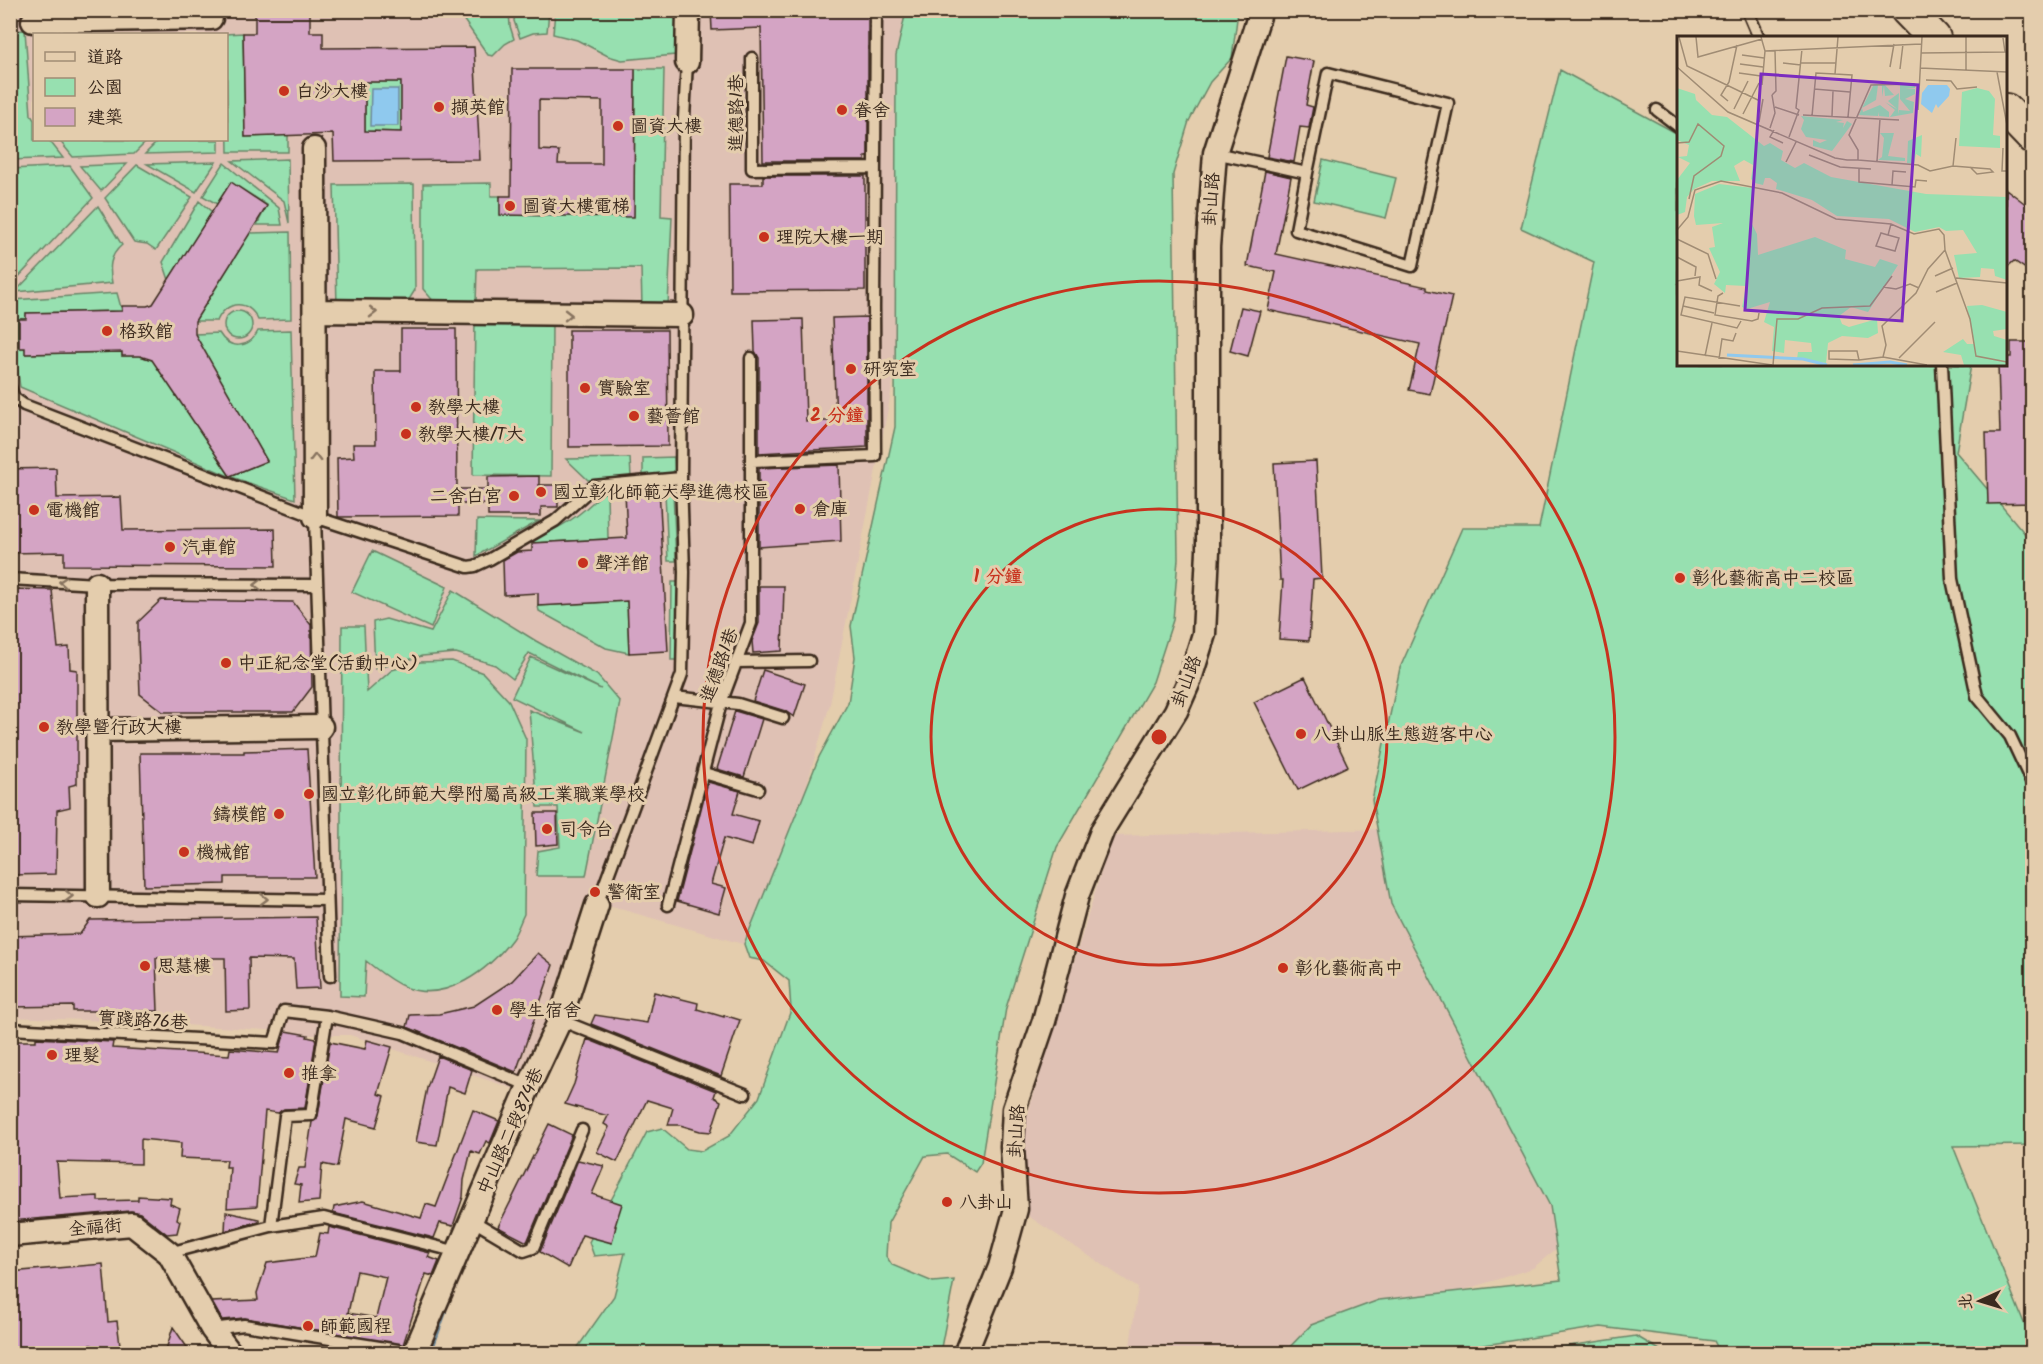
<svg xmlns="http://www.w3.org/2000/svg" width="2043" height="1364" viewBox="0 0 2043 1364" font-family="Kalam,'LXGW WenKai TC',sans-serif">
<rect width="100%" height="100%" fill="#e4cdad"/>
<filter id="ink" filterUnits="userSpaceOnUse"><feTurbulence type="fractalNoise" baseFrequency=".0167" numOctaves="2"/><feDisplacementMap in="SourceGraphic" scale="12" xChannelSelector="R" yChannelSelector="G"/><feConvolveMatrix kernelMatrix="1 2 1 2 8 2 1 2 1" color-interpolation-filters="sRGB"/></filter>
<g filter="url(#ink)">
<path fill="#dfc1b4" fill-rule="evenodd" d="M11,11H923L893,383L830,704L760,949L617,908L583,903L524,1092L350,1035H308L283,1031L133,1022L11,1017ZM34,34H226V140H34Z
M1464,827L1561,1200L1557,1248L1533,1268L1282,1348L1277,1353H1129L1138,1288L1025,1214L1018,1146L1112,836Z"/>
<path fill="#97e0b0" stroke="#698567" stroke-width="1.5" d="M461,11H509L510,26L514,39L505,44L493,56L488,55L461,16Z
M515,11H549L547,32L533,33L520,38L514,21Z
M555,11H680L675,55L622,60L608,56L577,40L553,34Z
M906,11H1238L1232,58L1210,82L1189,121L1173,174L1178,559L1173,620L1153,682L1057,847L1006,1008L981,1163L975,1172L947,1154L925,1156L888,1223L886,1256L892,1265L933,1282L954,1280L940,1353L573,1354L614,1296L625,1253L594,1256L589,1242L647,1132L662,1128L687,1149L702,1151L729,1136L759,1098L791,1010L789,981L764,961L749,958L744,944L819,757L848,703L855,657L851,626L895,427L896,55Z
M25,30L31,115L34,120V140H49L63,158L11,160V31Z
M243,33L245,137L288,135V152H228L226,34H224Z
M635,69H664L661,216L672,217L668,306H642L641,268L477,269L476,304H436L423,289V184L491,183V196H500L501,215L634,216Z
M1560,70L1678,134V364L1971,365L1956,452L2032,542V1145L1953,1146L2032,1343L2030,1354H1721L1714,1341L1601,1327L1432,1353L1283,1354L1311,1325L1379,1300L1561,1280L1550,1206L1391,904L1372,800L1400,668L1462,528H1539L1594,262L1521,228Z
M365,82H401V132L365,131Z
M59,140H148L134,154L73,157Z
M159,140H219V152L145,154Z
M288,159L289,223L284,201L232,161Z
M1323,160L1396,178L1386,218L1314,201Z
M216,162L196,192L147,164Z
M224,163L279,208L282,225H257L267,205L231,182L217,204L203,196Z
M127,164L101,191L80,166Z
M137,165L192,197L156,250L147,244L134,242L105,198Z
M70,166L93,198L11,285V169Z
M414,184L415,290L410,298L401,305L337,306L334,185Z
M199,201L212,212L169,280L163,262Z
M98,206L122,245C109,256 109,268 112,283L15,292Z
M290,232L291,319L258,320C249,299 226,300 217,321H195L250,233Z
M117,293L122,311L26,313V319H19V348H25L26,354L122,352V356H140L155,361L230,476L267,461L195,334L219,333C229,350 249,349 258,331L291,330L295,499L229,476L20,387L16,359L12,300Z
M224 325a14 14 0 1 1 28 0a14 14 0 1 1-28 0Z
M475,319L552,320L551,476L473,475Z
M674,457L675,471L666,476H643V458Z
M630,458L631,477L588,480L566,459Z
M607,491L608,539L531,543L532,536C555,532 575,519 592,503C599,497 597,496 607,491Z
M673,491L676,561H668L665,492Z
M477,520L539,521L476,556Z
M372,551L447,587L431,628L352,592Z
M672,582H678L677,660H671Z
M453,590L536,641L597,675L620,702L586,876H536L538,851L560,847L558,807H537L529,710L585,732L512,697L531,657L601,689L529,653L513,679L495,665L456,653L422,656L375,669L373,622L386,619L431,632Z
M627,601L629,653L606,648L539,611L538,606Z
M342,626H364L367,692L392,670L420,662L452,661L483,673L509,701L526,739L524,914C520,922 517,932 512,939C489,970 445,1004 405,987C390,981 378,970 366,961L364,997L340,996Z
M1636,1336L1665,1353H1521Z"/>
<path fill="#8fc9ee" stroke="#6d899b" stroke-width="1.5" d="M371,89H398V126H370Z"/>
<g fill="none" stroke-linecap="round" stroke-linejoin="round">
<path stroke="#6d899b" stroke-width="6" d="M429,1354L444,1312"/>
</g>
<path fill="#d4a4c4" stroke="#3b2a1e" stroke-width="1.5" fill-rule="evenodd" d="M255,10H310V32H323V48L474,47L480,160L334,161L333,134L245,137L243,33H255ZM365,82H401V132L365,131Z
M711,10H868V157H865V161H763L761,28L712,30Z
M1286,56L1314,61L1306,105L1313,107L1309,128L1300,127L1294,162L1267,157Z
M512,69H635L634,217L500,215V196H511ZM539,100L602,101V164H558L559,151L539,150Z
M1265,171L1291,177L1276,254L1427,287V290L1452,296L1430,394L1409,390L1420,344L1268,310L1276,272L1247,266Z
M763,176H865V290L730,291L729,184H763Z
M231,182L267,206L195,321V334L267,461L230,476L152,360L140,356H122V352L25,354V348H19V319H26V313L122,311V306H147L153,304Z
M2006,189L2032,209V273L2014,261L2006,268Z
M1241,307L1260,311L1248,356L1230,351Z
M867,317V447L759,453V358L755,351L754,320L803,319L806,421H836L832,318Z
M401,329H456L457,489H488V477L539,476V485H558V507H541V516H488V504H458V516L338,517L337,458L354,457L353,444H376L375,371H401Z
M569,330H667L668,446L569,447Z
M2011,342H2032V503L1988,504L1986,433H2000L1998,364H2006V357H2011Z
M1316,461L1322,578L1313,579L1309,641L1279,639L1283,580H1280L1274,463Z
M839,465L841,541L759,547V468Z
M56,468L57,498L121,497L123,530L275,529L276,566L64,565V552L10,553V469Z
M659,488L668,651L629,653L627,601L538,606V593L504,595L503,560L517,552L532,551V543L627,538L625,491Z
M759,586H784L782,651L753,653L752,641L759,623Z
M10,589L52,590L58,648L69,647L70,669L77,670V784L69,786L70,807L57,810L56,874L10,875Z
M161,600L293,602L311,625L312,687L293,712H163L140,694L138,639V622Z
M763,670L805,684L794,717L785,711L753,701Z
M1305,677L1348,766L1298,790L1254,702Z
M735,711L762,719L744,777L717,769Z
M307,749L315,877H225V884L144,886L140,753H244V751Z
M708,782L740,791L733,814L759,821L752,846L724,838L711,884L726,888L719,913L677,901Z
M535,813H557L558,844L536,846Z
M316,917L320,988L296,989L294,959L249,958L250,1010L226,1011L225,958H156L158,1011H73V1006L10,1007V936L80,934L90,920Z
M538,953L553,965L516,1072L407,1027L410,1015L439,1014L474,1006L512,981Z
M654,992L698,1003L697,1009L724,1017V1015L740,1020L721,1076L591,1024L595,1015L647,1023Z
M285,1031L308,1035L307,1037L316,1039L305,1108L284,1109L278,1113L265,1111L257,1206L227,1208L230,1167H226L227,1160L180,1158L181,1143L141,1139V1164L57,1162L60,1198L98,1196V1201L138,1200V1196L171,1198L170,1204L180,1208L177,1219L180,1221L177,1233L167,1234L140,1213L131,1211L10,1221V1041H36V1038L113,1042L112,1048L229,1055L230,1049L279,1053Z
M587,1039L716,1091L714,1097L721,1101L711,1132L700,1131L680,1125H668L673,1108L647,1100L617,1162L597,1152L609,1127L604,1124L608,1116L565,1104L574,1084Z
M367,1040L392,1047L378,1094L385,1096L376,1127L346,1119L337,1167L322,1164L319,1201L299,1203L301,1185L294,1184L299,1168H305L312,1122L318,1116L330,1042L365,1049Z
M438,1056L472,1070L465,1093L448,1087L437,1145L416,1142L427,1088Z
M473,1110L499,1121L490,1143L486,1141L480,1154L471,1151L464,1180L463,1197L453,1226L440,1223L434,1238L333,1213L334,1207L363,1201L421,1218L426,1204L436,1207Z
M549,1124L572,1135L527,1242L498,1227Z
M578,1160L604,1166L592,1194L622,1204L615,1226H616L612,1243L582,1235L568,1268L540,1252Z
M226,1212L259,1219V1221L225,1231Z
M329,1227L430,1253L428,1257L439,1261L433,1276L426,1274L403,1345L245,1318L222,1320L212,1302L258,1300L257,1293L267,1263L315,1257L320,1233L328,1234ZM357,1271L386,1277L376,1318L348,1313Z
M103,1264L108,1322L117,1321L121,1353H98L96,1347L91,1345L73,1348L70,1353H10V1272Z
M173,1327L191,1353H165Z"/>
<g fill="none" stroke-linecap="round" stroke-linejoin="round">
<g stroke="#3b2a1e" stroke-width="15">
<path id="lane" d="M1747,10L1759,38
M752,58V169L874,168
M1657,110L1678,126
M1215,153L1307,173L1296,230L1412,266L1448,103L1328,73L1307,173
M1942,364L1952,579L1977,696L2010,736L2032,783
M10,387L14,398L24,405L315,517L468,567L475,566L490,559L555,521L594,486L681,478L684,572L682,674L597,905
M752,461L875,456L874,308L876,10
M681,478L684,118L687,62
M315,517L330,976
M10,579L97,584L316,585
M736,662L809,661
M674,697L738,704L783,718
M704,773L758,789
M10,895L327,900
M668,905L721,703L751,623V358
M560,1020L745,1094
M10,1029L274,1043L284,1011L327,1016L403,1033L529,1086
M470,1219L524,1251L533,1248L582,1130
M271,1226L285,1116L311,1115L327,1016
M169,1253L271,1226L324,1218L458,1252
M212,1329L244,1325L398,1350
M77,1354L91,1352"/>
</g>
<g stroke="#3b2a1e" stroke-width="27">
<path id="street" d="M33,21L211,18
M687,62L688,10
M314,149L315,517
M315,311L682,315
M97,584L98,896
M97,730L321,727
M10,1235L132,1224L169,1253L212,1329L231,1354
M414,1354L529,1086L560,1020L597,905
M965,1354L1000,1267L1016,1209L1012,1147L1014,1109L1044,1021L1077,896L1103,829L1176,711L1190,679L1204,634L1208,551V247L1215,153L1261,10"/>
</g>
<g stroke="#3b2a1e" stroke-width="36">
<path id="secondary" d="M1907,10L1934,38
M2006,110L2032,137"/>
</g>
<use href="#lane" stroke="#e4cdad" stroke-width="10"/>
<use href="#street" stroke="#e4cdad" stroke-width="22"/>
<use href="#secondary" stroke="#e4cdad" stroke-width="32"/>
</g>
<defs><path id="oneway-chevron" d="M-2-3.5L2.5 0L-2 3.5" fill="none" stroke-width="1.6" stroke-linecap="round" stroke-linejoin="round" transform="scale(1.5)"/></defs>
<g stroke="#87735e">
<use href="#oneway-chevron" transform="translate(373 312) rotate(1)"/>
<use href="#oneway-chevron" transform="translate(568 315)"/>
<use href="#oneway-chevron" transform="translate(315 458) rotate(-90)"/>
<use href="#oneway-chevron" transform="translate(63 582) rotate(-176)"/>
<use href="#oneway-chevron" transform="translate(258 585) rotate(-180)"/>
<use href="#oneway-chevron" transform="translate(69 896) rotate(1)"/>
<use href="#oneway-chevron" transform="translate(264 899) rotate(1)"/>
</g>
</g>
<g fill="none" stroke="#c8321e" stroke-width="3">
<circle cx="1159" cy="737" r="228"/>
<circle cx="1159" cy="737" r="456"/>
</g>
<g fill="#c8321e" stroke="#e4cdad" stroke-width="2">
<circle cx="284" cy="91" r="6"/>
<circle cx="439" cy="107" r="6"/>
<circle cx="842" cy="110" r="6"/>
<circle cx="618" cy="126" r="6"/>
<circle cx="510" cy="206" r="6"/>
<circle cx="764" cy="237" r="6"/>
<circle cx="107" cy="331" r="6"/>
<circle cx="851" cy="369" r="6"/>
<circle cx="585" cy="388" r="6"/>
<circle cx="416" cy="407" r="6"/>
<circle cx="634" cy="416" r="6"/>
<circle cx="406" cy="434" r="6"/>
<circle cx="541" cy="492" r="6"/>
<circle cx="514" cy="496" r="6"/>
<circle cx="800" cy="509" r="6"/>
<circle cx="34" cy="510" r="6"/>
<circle cx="170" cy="547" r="6"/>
<circle cx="583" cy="563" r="6"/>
<circle cx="1680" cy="578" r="6"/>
<circle cx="226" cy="663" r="6"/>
<circle cx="44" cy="727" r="6"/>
<circle cx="1301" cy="734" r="6"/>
<circle cx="309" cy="794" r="6"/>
<circle cx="279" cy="814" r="6"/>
<circle cx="547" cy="829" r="6"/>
<circle cx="184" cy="852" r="6"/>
<circle cx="595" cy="892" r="6"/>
<circle cx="145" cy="966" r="6"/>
<circle cx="1283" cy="968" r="6"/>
<circle cx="497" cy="1010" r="6"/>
<circle cx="52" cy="1055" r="6"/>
<circle cx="289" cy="1073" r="6"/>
<circle cx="947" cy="1202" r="6"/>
<circle cx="308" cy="1326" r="6"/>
</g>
<g text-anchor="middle" stroke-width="6" stroke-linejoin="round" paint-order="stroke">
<g font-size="18" fill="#3b2a1e" stroke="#e4cdad" text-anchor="start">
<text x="296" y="97">白沙大樓</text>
<text x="451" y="113">擷英館</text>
<text x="854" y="116">眷舍</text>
<text x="630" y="132">圖資大樓</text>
<text x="522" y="212">圖資大樓電梯</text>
<text x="776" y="243">理院大樓一期</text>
<text x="119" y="337">格致館</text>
<text x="863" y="375">研究室</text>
<text x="597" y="394">實驗室</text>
<text x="428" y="413">教學大樓</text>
<text x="646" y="422">藝薈館</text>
<text x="418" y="440">教學大樓/T大</text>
<text x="553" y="498">國立彰化師範大學進德校區</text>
<text x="502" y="502" text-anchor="end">二舍白宮</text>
<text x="812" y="515">倉庫</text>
<text x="46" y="516">電機館</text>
<text x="182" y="553">汽車館</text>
<text x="595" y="569">聲洋館</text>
<text x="1692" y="584">彰化藝術高中二校區</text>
<text x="238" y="669">中正紀念堂(活動中心)</text>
<text x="56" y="733">教學暨行政大樓</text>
<text x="1313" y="740">八卦山脈生態遊客中心</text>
<text x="321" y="800">國立彰化師範大學附屬高級工業職業學校</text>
<text x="267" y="820" text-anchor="end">鑄模館</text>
<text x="559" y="835">司令台</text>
<text x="196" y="858">機械館</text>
<text x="607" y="898">警衛室</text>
<text x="157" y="972">思慧樓</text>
<text x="1295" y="974">彰化藝術高中</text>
<text x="509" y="1016">學生宿舍</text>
<text x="64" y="1061">理髮</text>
<text x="301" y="1079">推拿</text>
<text x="959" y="1208">八卦山</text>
<text x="320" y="1332">師範國程</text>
</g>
<g font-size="18" fill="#3b2a1e" stroke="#e4cdad">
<text transform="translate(736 113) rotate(-90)" y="6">進德路1巷</text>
<text transform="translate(1211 199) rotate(-86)" y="6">卦山路</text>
<text transform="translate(719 665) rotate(-70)" y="6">進德路1巷</text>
<text transform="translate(1186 681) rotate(-69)" y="6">卦山路</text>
<text transform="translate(143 1020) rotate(3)" y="6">實踐路76巷</text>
<text transform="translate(510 1131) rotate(-66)" y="6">中山路二段874巷</text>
<text transform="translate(1016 1131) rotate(-86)" y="6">卦山路</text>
<text transform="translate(95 1227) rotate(-5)" y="6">全福街</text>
</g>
</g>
<g transform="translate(1677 36)">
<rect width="330" height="330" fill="#e4cdad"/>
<path d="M197,48H207L217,59L208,60L207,50L205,61V50L201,49L199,64L185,72L186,76L203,69L212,76V81L202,80V76L201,80L182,79L185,72ZM223,48H238V52H228L238,53V58L228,63L237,66L236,77L213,81L218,74L208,66L220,73L211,65L222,57L221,78L222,74L233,75L223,63ZM0,52L18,58L19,64L35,79L50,81L87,110L93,107L106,115L104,124L118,132L127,127L154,141L249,158L330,161V244L318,240L317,233L304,232L303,241L282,242L277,219L300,217L286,194L269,195L262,191L238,196L212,183L160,180L135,164L99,153L100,147L93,142H88L86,149L78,147L74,143L76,129L67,124L57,130L63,145H35L17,153L10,161L8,176L0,179V144L13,127L1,121L10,120L12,109L0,104ZM300,52L312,55L318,63L316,99L323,100V112L282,110L285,56ZM124,80L166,84L159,86L167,87L166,92L170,85L175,88L155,115L136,110V104L143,107L150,104L129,101L124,93L127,84ZM203,97H217L211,120L228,122V125L201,124L205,121L207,102ZM245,99L244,121L239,118L237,128L230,127L231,105ZM42,148L76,152L73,184L80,198L81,219L138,201L169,214L168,223L198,231L203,223L221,229L191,276L174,271L162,280L165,288L172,291L200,283L201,297L191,302L165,300L151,307L149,327L120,323L121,316H135L134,307L108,304L107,317L95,315L97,291L87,286L93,266L70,273L65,271L69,250L49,249L48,257L37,248L43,236L32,212L38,211L35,191L46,187L19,189L17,180L18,158ZM305,269L330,276V293L316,295L317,300L330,304V329H287L284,319L266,316L286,303L290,308H297L290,270Z" fill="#97e0b0"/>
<path d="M251,49H270L273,53L272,60L261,72L259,68L255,77L244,68L245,57Z" fill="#8fc9ee"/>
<path fill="none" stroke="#8fc9ee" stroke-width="3" d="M50,319L126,323L150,329M176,329L213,326L230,329"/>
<path fill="none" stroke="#a08c74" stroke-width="1.5" d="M2,1L10,30L83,65M19,1L21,21L85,3M84,1L88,15L244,8M244,17L328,16L326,2M65,19L87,22M106,27L124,29M124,27H159M63,28L86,31M0,31L51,76L158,122L170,124H181V114L172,99L194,49L238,48M213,31L217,8M243,32L330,36M223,33L226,8M289,34V1M320,36L330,89M62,37L84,40M158,38L161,1M249,44L274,45L280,53L300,51M85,49L88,15M137,53L173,56M95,59L99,55L98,14M51,65L44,59L52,46L60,9M98,71L122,79M57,73L71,45M241,74L245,1M66,78L82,47M126,79L222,84M135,80L139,37L158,38L175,39L171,81M155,80L156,55M82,86L86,63M93,92L98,77L95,59M97,94L93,101L106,107M112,101L122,74L119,72L125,13M0,107L12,106L21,88L47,110L44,120L17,140L12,163M326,112L325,135H330M132,119L163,131L194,133M181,124L241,129L253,135L276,130L313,133L316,136L300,138L293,131M200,125L203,83M109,126L119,106M276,130L279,102M182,132V146L238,151L239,144L250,145M215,149L216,135L229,136M0,194L11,181L18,154L44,145L105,157L159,183L214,188L237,198L262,193L267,199L268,214L251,233L239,257L205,290L209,309L206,321L182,324L152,323V315H180L182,324M211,199L222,202L218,215L199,210L204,197L211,199L214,188M0,203L31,218L39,243M268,214L293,283L299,320L330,326M0,221L19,231L18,240M258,240L276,232M279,242L330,247M0,245L23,241L22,249L35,255M206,251L219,253L233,248L242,252M259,256L280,247M46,257L41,260L38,279L75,285L81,283L82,277M6,270L37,277M63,270L8,261L4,279L60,292L64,285M0,315L95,329M28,320L35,287M206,321L250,329M222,322L258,286M42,323L45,303L56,305L59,297M96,329L100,283H121L145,272L193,270L215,240"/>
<path fill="#7b2cbf" fill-opacity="0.15" stroke="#7b2cbf" stroke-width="3" d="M84,38L241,49L225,285L68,274Z"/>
<rect width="330" height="330" fill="none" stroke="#3b2a1e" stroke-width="3"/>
</g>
<circle cx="1159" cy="737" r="9" fill="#c8321e" stroke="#e4cdad" stroke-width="3"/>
<g font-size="18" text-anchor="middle" font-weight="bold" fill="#c8321e" stroke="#e4cdad" stroke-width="6" stroke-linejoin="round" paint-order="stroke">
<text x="837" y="421">2 分鐘</text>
<text x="998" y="582">1 分鐘</text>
</g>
<rect width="2043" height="1364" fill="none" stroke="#e4cdad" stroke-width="36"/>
<rect x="18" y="18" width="2007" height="1328" fill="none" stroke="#3b2a1e" stroke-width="2" filter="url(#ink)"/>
<rect x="33" y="33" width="195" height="108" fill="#e4cdad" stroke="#a08c74" stroke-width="1.5"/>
<rect x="45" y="52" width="30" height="9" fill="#e4cdad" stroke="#a08c74" stroke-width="1.5"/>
<text x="87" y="63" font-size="18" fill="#3b2a1e">道路</text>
<rect x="45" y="78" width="30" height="18" fill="#97e0b0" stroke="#a08c74" stroke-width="1.5"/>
<text x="87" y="93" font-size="18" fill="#3b2a1e">公園</text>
<rect x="45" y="108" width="30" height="18" fill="#d4a4c4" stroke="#a08c74" stroke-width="1.5"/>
<text x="87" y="123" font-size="18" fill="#3b2a1e">建築</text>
<g transform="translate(1980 1301) rotate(266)" stroke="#e4cdad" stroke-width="4.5" paint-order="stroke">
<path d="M0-4.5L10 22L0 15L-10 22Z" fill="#3b2a1e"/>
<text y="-9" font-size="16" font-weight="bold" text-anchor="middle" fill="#3b2a1e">北</text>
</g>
</svg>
